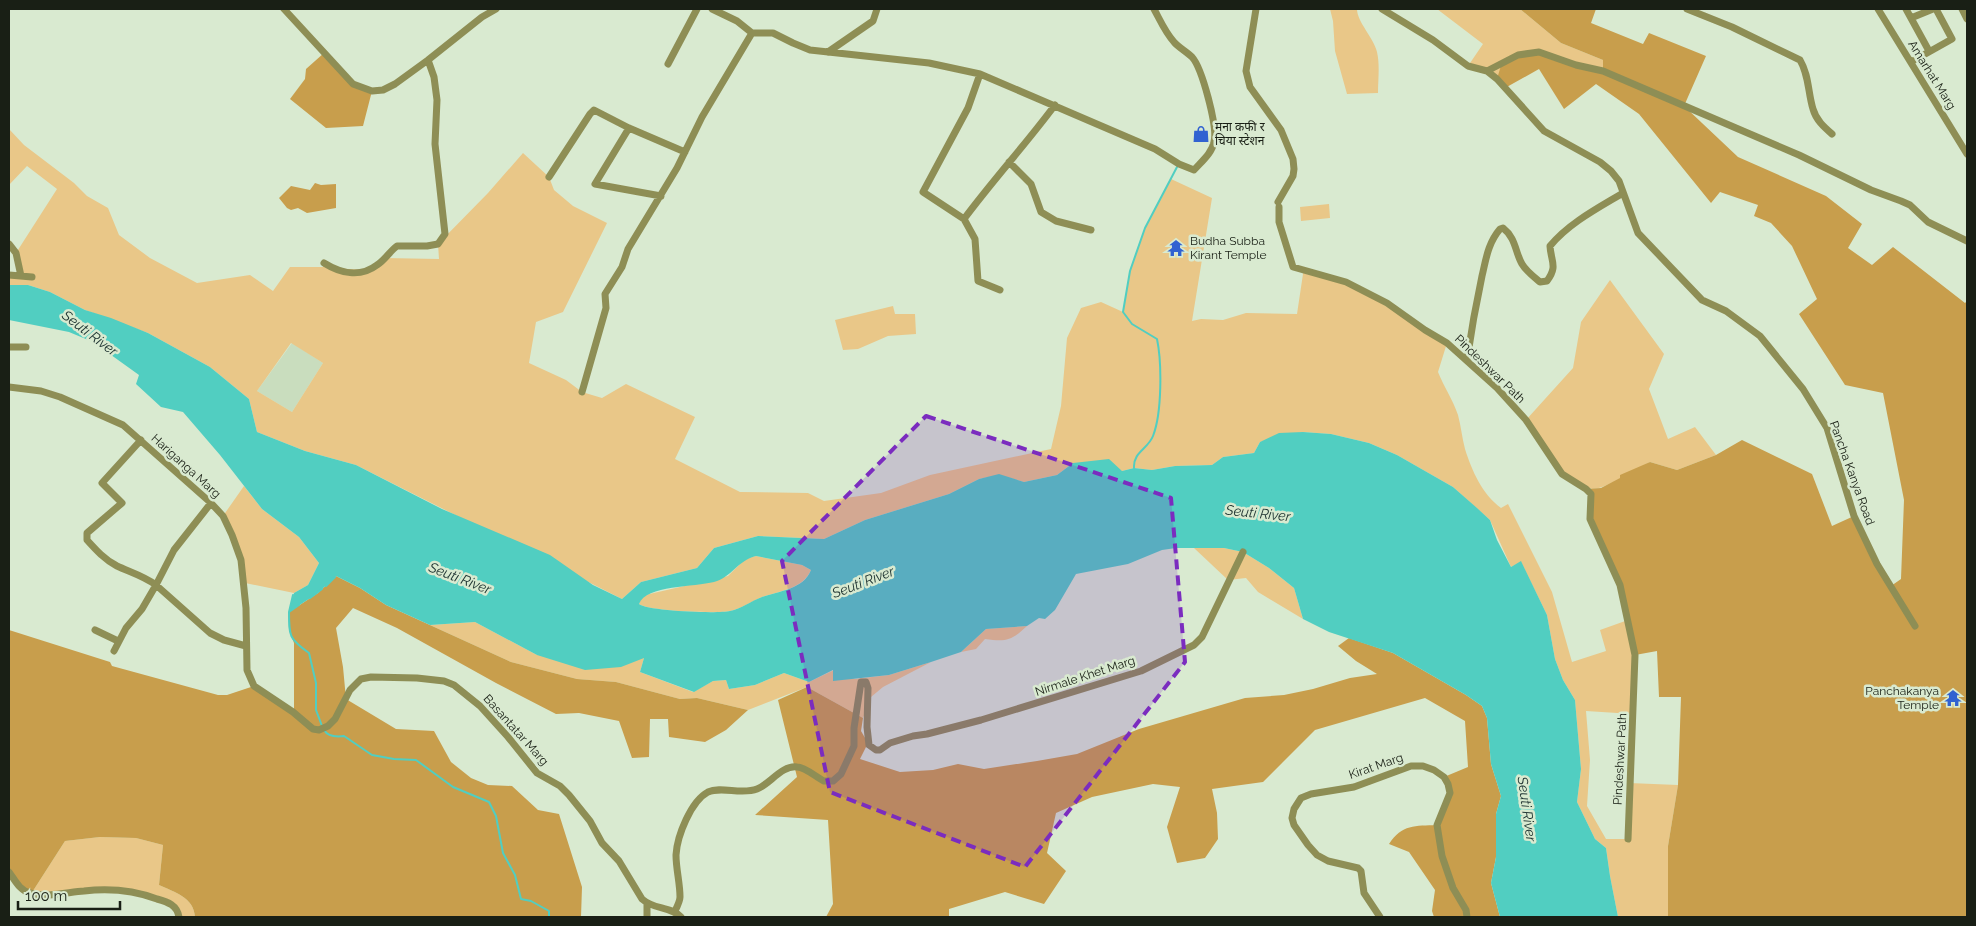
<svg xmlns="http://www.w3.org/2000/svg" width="1976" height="926" viewBox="0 0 1976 926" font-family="Raleway,'Noto Sans Devanagari',sans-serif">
<rect width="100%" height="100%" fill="#d9ead0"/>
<path fill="#c9ddbe" d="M292,343L323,363L292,412L257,391Z"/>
<path fill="#e9c788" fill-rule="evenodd" d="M1330,9H1357C1357,22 1374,38 1377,52C1380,65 1378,80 1378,93L1347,94L1335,51L1333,21Z
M1437,9H1520L1561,43L1603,60V71L1559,58L1497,79L1468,66L1483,44Z
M9,129L24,145L74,183L87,196L108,208L119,235L150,258L197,283L250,275L273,291L290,267H323L324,263L332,268L366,270L384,258L439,259L438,244L488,193L523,153L549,177L554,190L573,206L607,223L563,312L536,322L529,363L566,380L582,392L602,398L626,384L695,417L675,459L740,492L808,493L824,501L881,493L930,475L1051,449L1061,406L1067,338L1081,308L1101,302L1123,312L1130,271L1145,228L1171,179L1212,198L1192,321L1201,319L1223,320L1246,313L1297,314L1303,274L1302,269L1346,282L1447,343L1438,372C1444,387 1453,400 1458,415C1461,426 1462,438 1465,449C1472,471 1482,494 1501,508L1508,504L1552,592L1572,662L1606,651L1600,630L1628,620L1635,655L1633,714L1586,711L1590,760L1587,806L1606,839H1628L1629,783L1678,785L1668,846V917H1618L1610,876L1606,848L1595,839L1577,802L1581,769L1575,700L1563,680L1555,659L1547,615L1521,562L1511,567L1490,520L1453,487L1397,455L1369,443L1331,434L1303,432L1260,442L1254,453L1223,457L1212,465L1175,466L1152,470L1134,468L1122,471L1073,463L1057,475L1024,482L999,475L979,479L949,494L865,520L824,539L758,536L714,548L697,568L641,582L622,599L356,465L305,451L257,432L249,399L210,367L148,333L85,310L50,292L28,285H9V275L20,276L16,253L57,189L27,166L9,185ZM291,343L323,363L292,412L257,391Z
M1329,204L1330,218L1301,221L1300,207Z
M1610,280L1664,354L1649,389L1668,439L1695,427L1716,455L1677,470L1650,462C1634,470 1618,481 1602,487C1569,499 1541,442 1526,420L1573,368L1581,322Z
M893,306L895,314H915L916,334L888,336L858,349L843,350L835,320Z
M244,486L262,509L299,537L319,563L308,585L294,593L245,583L241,559L223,516Z
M1194,548H1224L1243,552L1269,568L1294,588L1303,619L1258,592L1246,578L1228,580Z
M756,556L802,565L811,570C803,589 779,591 762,597C752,601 741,609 730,611C718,614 647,611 639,604L641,599L645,595L728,576L745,559Z
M475,622L537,655L644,658L640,672L693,692L713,681L726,680L729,689L755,685L784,673L809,682L834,670L855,679L889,675L931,662L883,687L871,697L863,718L807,687L748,710L697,698L680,699L616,682L577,679L511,662L430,625Z
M1027,626C1011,641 1006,642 985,639L976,649L961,652L986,629Z
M100,837L136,838L163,845L159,885C174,892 194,897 195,917H179L174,907L126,890L31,894L65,841Z"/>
<path fill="#c89e4c" d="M1520,9H1596L1591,23L1643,44L1649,33L1706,56L1684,106L1738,157L1826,196L1862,224L1848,248L1872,265L1893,247L1965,303L1967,301V917H1668V846L1678,785L1681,697H1659L1657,651L1635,655L1620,585L1590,519L1591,503L1586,489L1601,488L1620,478V475L1650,462L1677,470L1716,455L1742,440L1812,474L1832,526L1854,516L1891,586L1901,579L1904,500L1883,393L1845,385L1799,314L1817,299L1792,246L1771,223L1754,216L1758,205L1720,192L1711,203L1639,114L1596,84L1564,109L1539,69L1505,88L1497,79L1502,62L1539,52L1603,71V60L1561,43Z
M324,53L353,84L372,91L363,126L326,128L290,99L305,79L306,69Z
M315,183L321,185L336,184V208L307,213L298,208L291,210L287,208L279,198L291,186L310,190Z
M336,576L360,588L386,605L511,662L577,679L616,682L680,699L697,698L748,710L726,730L705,742L669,737L668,719H650L649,757L632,758L619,721L579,713L556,714L496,683L397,628L353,608L336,628L343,667L346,699L396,729L434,731L451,762L471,778L488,785L512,786L538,810L559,814L582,887L581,917H195C194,897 174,892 159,885L163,845L136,838L100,837L65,841L31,894L9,872V630L110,662L112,666L218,695H227L254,686L294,711V643L289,629V612L318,593Z
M1349,638L1393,653L1466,695L1482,706L1487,718L1491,764L1501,796L1496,814V857L1491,883L1500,917H1434L1432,911L1435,890L1409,852L1389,844C1402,824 1415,826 1437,825L1450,793L1444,777L1468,767L1465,721L1425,698L1315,730L1263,782L1212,789L1217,813L1218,839L1205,858L1177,863L1167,827L1180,787L1153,784L1092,797L1056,813L1047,853L1066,871L1044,904L1005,892L949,909V917H826L833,904L828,820L755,815L797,777L778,700L807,687L863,718L861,731L868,743L860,759L900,772L933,770L958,764L984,769L1037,761L1077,754L1139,729L1245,698L1284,695L1313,689L1350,678L1377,674L1356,661L1338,646Z"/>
<path fill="#51cec1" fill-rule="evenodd" d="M9,285H28L50,292L85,310L111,318L148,333L210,367L249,399L257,432L305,451L356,465L442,509L550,555L593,585L622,599L641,582L697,568L714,548L758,536L824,539L865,520L949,494L979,479L999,474L1024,482L1057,475L1073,463L1109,459L1122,471L1134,468L1152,470L1175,466L1212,465L1223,457L1254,453L1260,442L1279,433L1303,432L1331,434L1369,443L1397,455L1453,487L1477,508L1490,520L1497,540L1511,567L1521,561L1547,615L1555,659L1563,680L1575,700L1581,769L1577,802L1595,839L1606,848L1610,876L1618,917H1500L1491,883L1496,857V814L1501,796L1491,764L1487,718L1482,706L1466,695L1393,653L1329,632L1303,619L1294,588L1269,568L1243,552L1224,548H1176L1162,550L1128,564L1076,574L1055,610L1045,619L1039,618L1027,626L986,629L961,652L931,662L889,675L833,681V670L809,682L784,673L755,685L729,689L726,680L713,681L694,692L640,672L644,658L621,667L585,670L537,655L475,622L430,625L386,605L360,588L336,576L318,593L289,612L294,593L308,585L319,563L299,537L262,509L220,455L183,412L161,407L136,384L139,375L93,342L69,332L9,320ZM756,556L802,565L811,570C804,589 779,591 762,597C751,601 741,609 730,611C718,614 647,611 639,604C646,585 695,587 714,582C732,577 737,561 756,556Z"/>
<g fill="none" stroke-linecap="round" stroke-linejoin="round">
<path stroke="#51cec1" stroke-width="2" d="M1134,468C1133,452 1148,449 1153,436C1162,413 1162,363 1157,339L1132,324L1123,312L1130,271L1145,228L1177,167
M326,586L335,577
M310,598L322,589
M299,605L289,612C289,636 289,639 309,653L316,683V710L322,726
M289,612L293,595
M324,730C328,737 336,737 344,736L372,755L394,759L416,760L453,787L489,802L496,816L503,853L515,875L521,899L531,901L549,911V917"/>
<path stroke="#8e8e55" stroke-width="7" d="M284,9L353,84L372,91L383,90L395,84L428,60L482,17L496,9
M712,9L737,21L752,33H773L793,43L810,50L929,63L980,74L1155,149L1179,164L1194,170C1202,161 1212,153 1214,142C1218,127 1202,68 1192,57C1186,51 1179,48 1174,42C1165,32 1160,20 1154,9
M1256,9L1246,71L1250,87L1281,130L1293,159L1294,169L1293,176L1278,202
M1382,9L1433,40L1468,66L1487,71L1497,79L1544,131L1600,162L1611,171L1619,181L1638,233L1702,300L1726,311L1760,336L1803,389L1827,428L1854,516L1877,564L1915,626
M1687,9L1732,27L1800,60C1809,75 1808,93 1813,109C1816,120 1824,127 1832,134
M1878,9L1967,154
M1906,9L1929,51
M1962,9L1967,19
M1911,18L1933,9
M828,52L873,21L877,9
M1911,62L1952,39L1936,9
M668,64L697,9
M1487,71L1518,55L1539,52L1576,65L1603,71L1799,155L1871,190L1901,201L1910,205L1928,222L1967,241
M629,128L595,184L661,196
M1009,162L1031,184L1041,212L1056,221L1091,230
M549,177L590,114L594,110L629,128L685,152
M1279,207V222L1293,267L1346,282L1387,303L1425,330L1447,343L1497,388L1526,420L1562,474L1586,489L1591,494L1590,519L1620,585L1635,655L1628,839
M964,219L923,192L968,108L980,74
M9,244L16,253L21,276
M324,263C340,273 360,278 377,265C385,260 390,251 397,246H427L438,244L445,234L435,144L437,100L434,77L428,60
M9,275L32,277
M1000,290L978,281L975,239L964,219C993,180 1026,144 1055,105
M9,347H26
M1467,360C1471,332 1476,304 1482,276C1486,259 1488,243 1500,229L1503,228C1516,238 1515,252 1522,264C1526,271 1534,277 1540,282L1547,281C1558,266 1551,262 1550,246C1569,223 1598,208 1623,193
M9,387L41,391L60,397L123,425L211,503L223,516L232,535L241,560L246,608L247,670L254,686L293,712L313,729L319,730L328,726L335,719L350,690L361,679L371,677L417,678L444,681L454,685L480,706L508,737L537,773L560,786L569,795L590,821L602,843L619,861L642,899C654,910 670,906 681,917
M582,392L606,308L605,294L622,267L628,249L677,168L702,117L752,33
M141,440L102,483L122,503L87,533V540C96,550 105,560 117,566C130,572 144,576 156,585L210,633L224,640L246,646
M95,630L118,641
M114,651L126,628L142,609L156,585L174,550L211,503
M9,872C15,880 19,890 30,893C47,898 68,892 84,891C110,888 133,890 157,899C168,902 177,905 179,917
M675,911C677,907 680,901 680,897C680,883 676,869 676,855C677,836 691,801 708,792C721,786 742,795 757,789C770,784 782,765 797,767C805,767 816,777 824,781H833L841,774L854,746V728L861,682H866L868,688L867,727L869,745L876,750H880L890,743L913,736L927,734L981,720L1141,671L1194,645L1202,637L1243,552
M647,917V903
M1380,917L1364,893L1361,871L1358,868L1328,861L1317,855L1308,845L1294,825L1292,818L1294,809L1301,798L1311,794L1354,787L1411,766H1423L1434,770L1444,777L1448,784L1450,793L1437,825L1442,856L1453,888L1466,910L1467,917"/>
</g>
<path fill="#7b2cbf" fill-opacity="0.2" stroke="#7b2cbf" stroke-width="4" stroke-dasharray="10 6" stroke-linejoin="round" d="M926,416L1171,498L1185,662L1025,867L830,792L782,561Z"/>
<defs>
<g id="shop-bare" transform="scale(1.35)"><path d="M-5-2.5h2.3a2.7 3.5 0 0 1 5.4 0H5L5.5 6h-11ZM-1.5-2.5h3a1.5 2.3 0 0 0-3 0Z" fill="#3162d1" stroke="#d9ead0" stroke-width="2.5" paint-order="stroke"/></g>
<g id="temple-bare" transform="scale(1.35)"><path d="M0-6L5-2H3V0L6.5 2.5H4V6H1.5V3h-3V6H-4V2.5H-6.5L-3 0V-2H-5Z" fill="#3162d1" stroke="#d9ead0" stroke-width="2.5" paint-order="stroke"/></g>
</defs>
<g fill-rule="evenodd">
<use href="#shop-bare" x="1201" y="134"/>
<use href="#temple-bare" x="1176" y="248"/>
<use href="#temple-bare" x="1953" y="698"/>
</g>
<g text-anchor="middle" stroke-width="5" stroke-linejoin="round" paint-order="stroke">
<g font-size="12" fill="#191f15" stroke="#d9ead0">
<text transform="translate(1932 75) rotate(58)" y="4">Amarhat Marg</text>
<text transform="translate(1490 369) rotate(44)" y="4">Pindeshwar Path</text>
<text transform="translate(186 466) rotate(42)" y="4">Hariganga Marg</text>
<text transform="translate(1852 473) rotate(70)" y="4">Pancha Kanya Road</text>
<text transform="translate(1085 676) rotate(-18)" y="4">Nirmale Khet Marg</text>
<text transform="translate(516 730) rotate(48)" y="4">Basantatar Marg</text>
<text transform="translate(1620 759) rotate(-87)" y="4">Pindeshwar Path</text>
<text transform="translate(1376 766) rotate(-19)" y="4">Kirat Marg</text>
</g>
<g font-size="12" fill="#191f15" stroke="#d9ead0" text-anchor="start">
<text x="1215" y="131">मुना कफी र<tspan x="1215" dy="14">चिया स्टेशन</tspan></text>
<text x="1190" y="245">Budha Subba<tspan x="1190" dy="14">Kirant Temple</tspan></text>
<text x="1939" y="695" text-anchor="end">Panchakanya<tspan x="1939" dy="14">Temple</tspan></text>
</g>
<g font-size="14" font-style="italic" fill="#203533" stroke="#d9ead0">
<text transform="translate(90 333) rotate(37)" y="5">Seuti River</text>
<text transform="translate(1258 513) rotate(6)" y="5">Seuti River</text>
<text transform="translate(460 578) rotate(21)" y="5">Seuti River</text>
<text transform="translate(863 582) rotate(-21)" y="5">Seuti River</text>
<text transform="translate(1527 809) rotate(82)" y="5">Seuti River</text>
</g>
</g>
<rect width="1976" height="926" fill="none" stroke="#191f15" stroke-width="20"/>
<path d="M18 901v8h102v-8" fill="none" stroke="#191f15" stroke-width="2.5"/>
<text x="25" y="901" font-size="15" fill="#191f15" stroke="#d9ead0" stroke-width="4" paint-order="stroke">100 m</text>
</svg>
